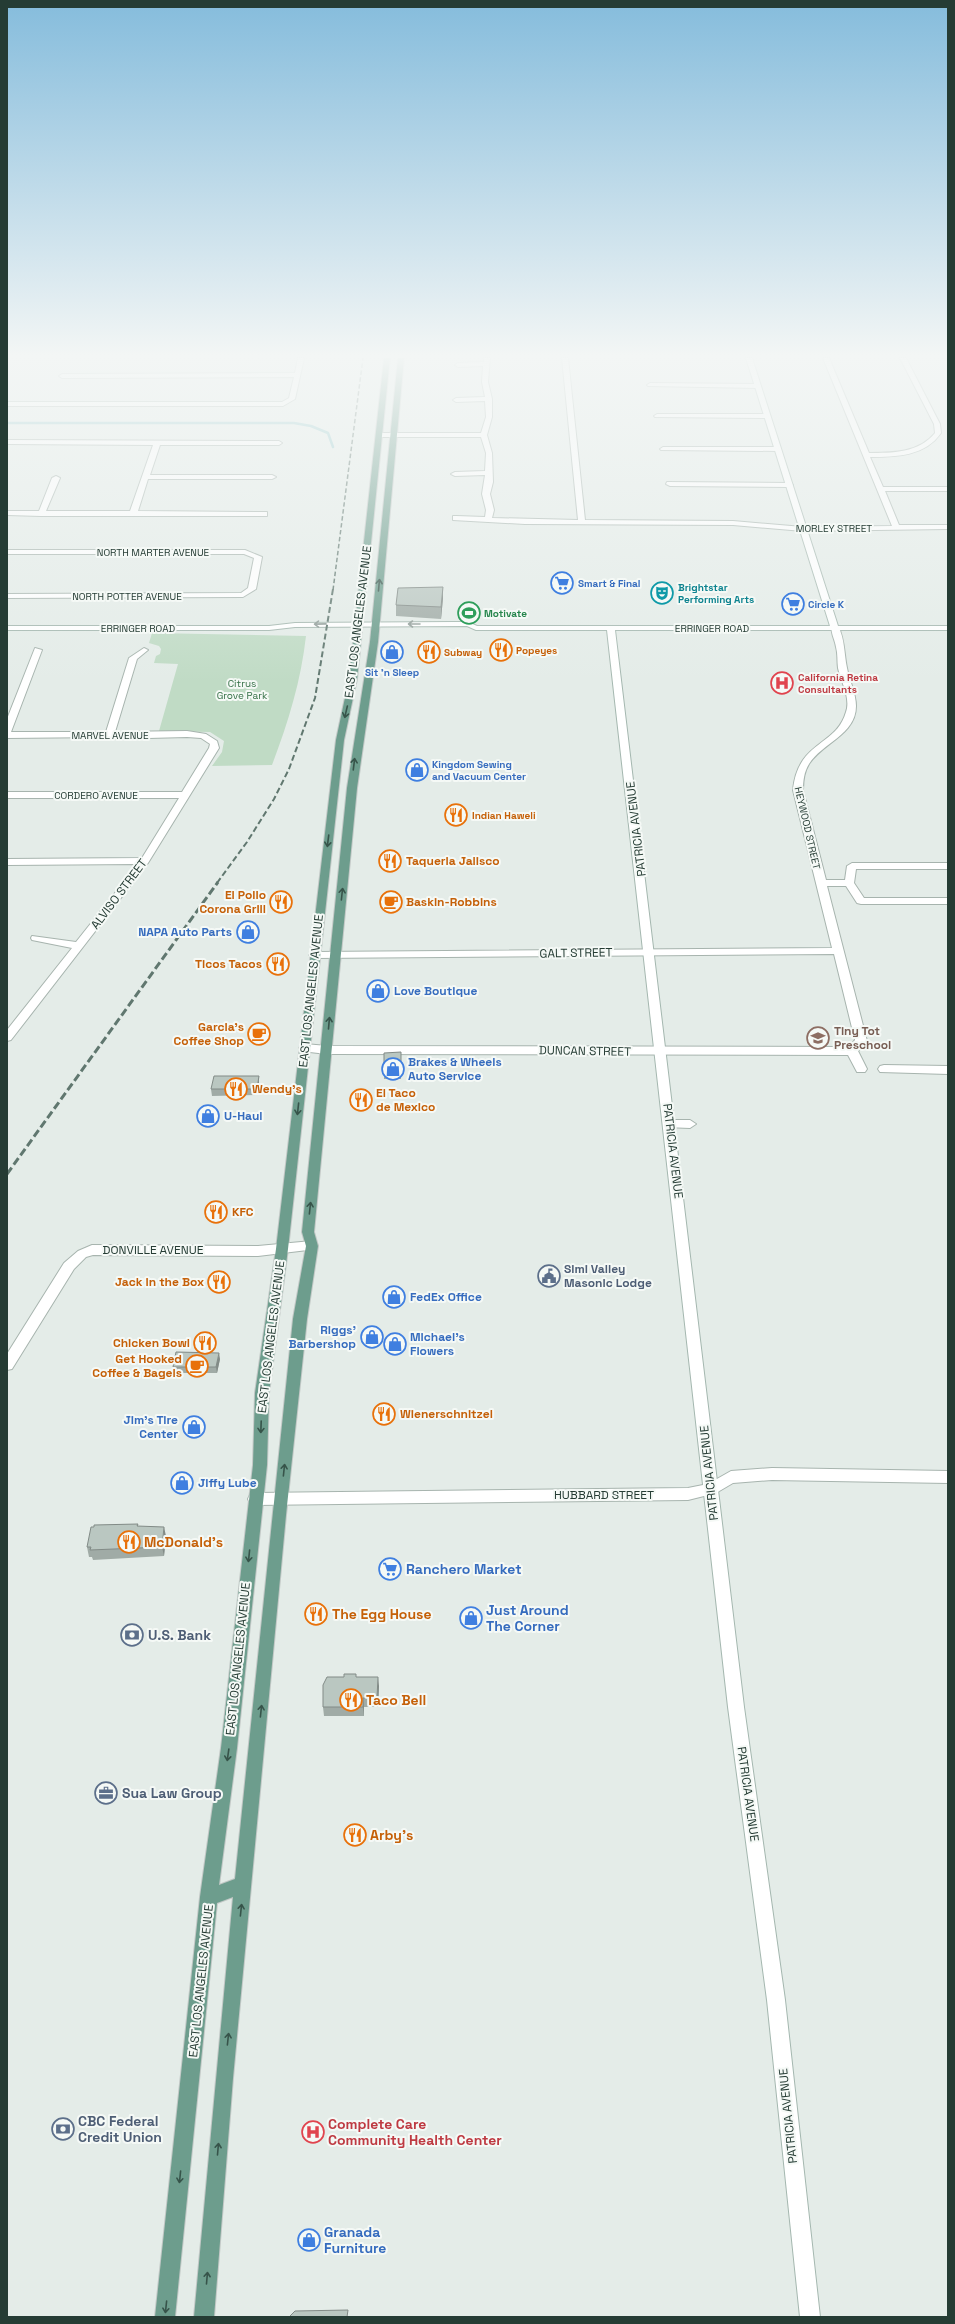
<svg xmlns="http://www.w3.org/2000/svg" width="955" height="2324" viewBox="0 0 955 2324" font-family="'Space Grotesk',sans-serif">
<rect width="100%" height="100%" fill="#e4ece8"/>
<path fill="#c0dbc5" d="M152,633L306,636C301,681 288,723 272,765L212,766L222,752L224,741L210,732L159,731L178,664L154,663L156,656L160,654L161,649L159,646L149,643Z"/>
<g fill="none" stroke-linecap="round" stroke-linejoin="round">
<path stroke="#92c8cb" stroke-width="2.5" d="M7,423H294L311,426L328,433L333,447"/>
<g stroke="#a7b4ae" stroke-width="2">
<path id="street" d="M298,358H304L295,399L283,406H7V402H282L289,398L294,377L62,378L59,376L62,374L295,373Z
M484,358H490L488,382L492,399V417L487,435L492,453L493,482L490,494L494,510L492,518L578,520L562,358H568L585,520L733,521L803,527L892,526L823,358H829L869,453C892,453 919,453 935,433L934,424L900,358H906L940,424L941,433C925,456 897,457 870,457L883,487H948V491H885L899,525H948V529L803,531L733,525L525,524L453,520V516H456L485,517L486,510L482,494L485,475L455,476L451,474L455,472L485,471L486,453L481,437H379L376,435L379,433H481L486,417L485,401L456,402L453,400L456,398L485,397L482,382L483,366L458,367L455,365L458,363L484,362Z
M650,383L758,384L761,386L758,388L648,386L647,385Z
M657,414H767L770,416L767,418L655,417L654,416Z
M7,440L279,441L282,443L279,445H160L150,475H272L276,477L272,479H148L138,511L264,512H267V516H41L7,515V511H39L52,478L56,476L60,478L46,511H130L153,445L7,444Z
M663,447H778L781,449L778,451L661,450L660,449Z
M667,482L789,483L793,485L789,487L670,486L666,484Z
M7,550H245L262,557L256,589L243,597L7,598V594L241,593L248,588L254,558L244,554H7Z
M832,626H838C845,639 844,654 847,668C849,680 856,693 856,706C856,735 822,743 809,764C804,772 803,781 803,790L826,880H845L847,866L852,863H948V869H856L854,883L864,898H948V904H861L857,903L846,886H827L867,1041L858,1051L867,1069L865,1072H857L848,1055L327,1054L301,1051L299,1048L305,1044L327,1046L849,1047L855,1040L834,954L314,958L309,955L314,952L832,948L793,790C798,740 836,747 846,712C851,698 841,682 838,668C837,661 838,654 836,647C835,640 830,632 832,626Z
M35,648L42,650L11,732H106L129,658L144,648L148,650L137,659L115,732L187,731L206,734L217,741L219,748L148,863L11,1040L7,1041V1030L72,948L32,940L31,938L32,936L76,942L138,864L7,865V859L142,858L179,798H7V792H182L209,748L210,744L201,738L187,737L109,739L105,737L7,738V719Z
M884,1065L948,1066V1074L880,1072L878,1069L880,1066Z
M669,1120H690L696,1124L690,1128L665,1127L663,1124Z
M312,1241L316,1243L318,1246L316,1249L258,1256L93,1255L86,1257L74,1269L12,1369L7,1370V1354L64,1263L78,1251L92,1245L258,1246Z
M772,1468L948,1471V1483L772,1480L733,1483L716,1493L688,1500L255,1505L250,1503L248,1499L250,1495L255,1493L688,1488L708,1484L731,1471Z"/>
</g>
<g stroke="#a4b7af" stroke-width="2">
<path id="secondary" d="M746,358H752L838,626H948V630H615L744,1707L785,2000L820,2317H800L767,2000L728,1707L607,630H476L467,626L295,627L269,630H7V626H269L295,623L453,622H468L477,626H830Z"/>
</g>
<g stroke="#c2c8c6" stroke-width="2">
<path id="primary" d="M384,358H390L357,679L344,740L288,1249L269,1393L267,1465L237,1748L219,1885L235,1879L293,1319L306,1246L302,1232L347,788L370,642L398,358H404L378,642L357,788L314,1232L318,1246L307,1319L286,1515L233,2078L214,2317H194L233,1897L217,1903L175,2317H155L200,1897L221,1748L253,1465L255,1393L276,1249L336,740L349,679Z"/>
</g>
<use href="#street" fill="#fff" fill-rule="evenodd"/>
<use href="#secondary" fill="#fff" fill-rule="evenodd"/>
<use href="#primary" fill="#6d9d8d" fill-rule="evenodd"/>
<path stroke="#60776f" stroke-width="1.5" stroke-dasharray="4.5 2.5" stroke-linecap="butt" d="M333,590L363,358"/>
<path stroke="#60776f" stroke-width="2" stroke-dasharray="6 3" stroke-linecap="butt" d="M217,883L247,842L274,799L289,769L315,698L333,589"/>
<path stroke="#60776f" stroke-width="3" stroke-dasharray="8 3.5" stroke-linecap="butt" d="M7,1174L218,882"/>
</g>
<path fill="#a0aba6" d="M443,587V598L441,619L396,616V605Z
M401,1059V1079H384V1073Z
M259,1076V1083L258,1095L212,1096L211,1089Z
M220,1359L217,1373H174L173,1367Z
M138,1524V1526L166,1536L164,1556L93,1560L92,1557H89L87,1547Z
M356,1674V1677L379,1686L378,1707H364V1716H324L323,1707L344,1677Z"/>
<path fill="#828b87" d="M443,587V598L441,619V607Z
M259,1076V1083L258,1095L257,1089Z
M219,1353L220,1359L217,1373L216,1367Z
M164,1527L166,1536L164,1556L162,1547Z
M378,1677L379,1686L378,1707L377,1698Z
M363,1698L364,1707V1716L363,1707Z"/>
<path fill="#bac7c1" stroke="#828b87" d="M443,587L441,607L396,605L398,588Z
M401,1052V1073H384V1053Z
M214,1076H259L257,1089H211Z
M176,1352L219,1353L216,1367H173Z
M138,1524L137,1526L164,1527L162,1547L90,1550L91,1547H87L91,1527H94V1525Z
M344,1674H356V1677H378L377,1698H363V1707H323V1685L327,1677H344Z
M348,2310L347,2317H289L295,2311Z"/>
<defs><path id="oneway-shaft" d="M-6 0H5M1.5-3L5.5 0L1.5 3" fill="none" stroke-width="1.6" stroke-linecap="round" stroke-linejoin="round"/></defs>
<g stroke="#37544a">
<use href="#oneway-shaft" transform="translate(379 585) rotate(-85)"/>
<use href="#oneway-shaft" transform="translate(346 712) rotate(103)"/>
<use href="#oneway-shaft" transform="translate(354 764) rotate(-83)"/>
<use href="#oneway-shaft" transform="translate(328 841) rotate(97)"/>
<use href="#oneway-shaft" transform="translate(342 894) rotate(-84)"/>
<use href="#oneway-shaft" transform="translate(329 1023) rotate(-85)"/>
<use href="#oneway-shaft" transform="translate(298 1109) rotate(96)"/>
<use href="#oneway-shaft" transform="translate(310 1208) rotate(-84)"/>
<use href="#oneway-shaft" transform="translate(261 1427) rotate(92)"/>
<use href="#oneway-shaft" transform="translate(284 1470) rotate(-84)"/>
<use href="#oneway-shaft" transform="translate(249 1556) rotate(96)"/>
<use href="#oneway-shaft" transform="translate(261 1711) rotate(-84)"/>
<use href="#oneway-shaft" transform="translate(228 1755) rotate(98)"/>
<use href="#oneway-shaft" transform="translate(241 1910) rotate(-84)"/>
<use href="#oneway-shaft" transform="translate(228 2039) rotate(-84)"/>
<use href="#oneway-shaft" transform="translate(218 2149) rotate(-85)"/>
<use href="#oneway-shaft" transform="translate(180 2177) rotate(96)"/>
<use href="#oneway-shaft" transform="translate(207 2278) rotate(-85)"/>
<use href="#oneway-shaft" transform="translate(166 2307) rotate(96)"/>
</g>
<g stroke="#929e9a">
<use href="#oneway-shaft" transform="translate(320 624) rotate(179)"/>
<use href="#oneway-shaft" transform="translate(414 624) rotate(180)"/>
</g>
<linearGradient id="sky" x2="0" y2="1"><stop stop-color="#85bcdc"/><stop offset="0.52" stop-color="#f3f6f5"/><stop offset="1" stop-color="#f3f6f5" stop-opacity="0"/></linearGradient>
<rect width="955" height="683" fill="url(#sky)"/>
<defs>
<g id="supermarket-ring" transform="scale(1.15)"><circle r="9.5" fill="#f5f9f6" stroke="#3f7fe0" stroke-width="1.5"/><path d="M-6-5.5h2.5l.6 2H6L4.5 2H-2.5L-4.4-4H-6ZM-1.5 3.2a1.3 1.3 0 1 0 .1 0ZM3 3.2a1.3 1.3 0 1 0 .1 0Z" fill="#3f7fe0"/></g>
<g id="theatre-ring" transform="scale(1.15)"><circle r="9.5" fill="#f5f9f6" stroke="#0f9aa8" stroke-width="1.5"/><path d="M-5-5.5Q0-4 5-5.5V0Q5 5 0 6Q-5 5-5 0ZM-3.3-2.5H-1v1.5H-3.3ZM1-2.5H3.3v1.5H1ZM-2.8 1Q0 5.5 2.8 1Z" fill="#0f9aa8"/></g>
<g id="stadium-ring" transform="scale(1.15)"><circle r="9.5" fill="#f5f9f6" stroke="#2e9e5b" stroke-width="1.5"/><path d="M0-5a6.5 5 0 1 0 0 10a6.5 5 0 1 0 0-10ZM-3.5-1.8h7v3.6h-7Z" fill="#2e9e5b"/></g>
<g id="restaurant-ring" transform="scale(1.15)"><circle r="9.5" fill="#f5f9f6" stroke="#e8710a" stroke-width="1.5"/><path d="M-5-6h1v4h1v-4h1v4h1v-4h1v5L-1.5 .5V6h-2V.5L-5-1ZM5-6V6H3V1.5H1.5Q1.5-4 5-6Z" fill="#e8710a"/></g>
<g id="shop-ring" transform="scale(1.15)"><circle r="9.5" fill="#f5f9f6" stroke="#3f7fe0" stroke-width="1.5"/><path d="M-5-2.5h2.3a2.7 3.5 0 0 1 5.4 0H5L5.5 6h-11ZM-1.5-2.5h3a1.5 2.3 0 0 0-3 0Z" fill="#3f7fe0"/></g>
<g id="hospital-ring" transform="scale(1.15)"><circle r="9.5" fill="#f5f9f6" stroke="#e0444e" stroke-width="1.5"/><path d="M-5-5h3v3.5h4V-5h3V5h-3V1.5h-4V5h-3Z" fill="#e0444e"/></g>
<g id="cafe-ring" transform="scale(1.15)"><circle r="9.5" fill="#f5f9f6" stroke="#e8710a" stroke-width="1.5"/><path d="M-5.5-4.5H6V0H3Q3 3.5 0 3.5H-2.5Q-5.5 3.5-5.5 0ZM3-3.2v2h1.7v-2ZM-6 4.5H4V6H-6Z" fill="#e8710a"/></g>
<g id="school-ring" transform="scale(1.15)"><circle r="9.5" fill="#f5f9f6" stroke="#8d6e63" stroke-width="1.5"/><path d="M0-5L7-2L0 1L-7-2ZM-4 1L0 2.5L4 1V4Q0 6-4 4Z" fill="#8d6e63"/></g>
<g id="civic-ring" transform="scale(1.15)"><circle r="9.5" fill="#f5f9f6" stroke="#5c6f8a" stroke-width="1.5"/><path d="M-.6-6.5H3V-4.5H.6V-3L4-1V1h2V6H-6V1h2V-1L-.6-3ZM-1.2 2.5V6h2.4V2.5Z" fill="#5c6f8a"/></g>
<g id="bank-ring" transform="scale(1.15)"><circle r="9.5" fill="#f5f9f6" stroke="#5c6f8a" stroke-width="1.5"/><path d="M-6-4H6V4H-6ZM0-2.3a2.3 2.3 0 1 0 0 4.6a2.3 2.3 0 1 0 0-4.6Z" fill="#5c6f8a"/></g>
<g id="office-ring" transform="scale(1.15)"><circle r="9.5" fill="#f5f9f6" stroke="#5c6f8a" stroke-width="1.5"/><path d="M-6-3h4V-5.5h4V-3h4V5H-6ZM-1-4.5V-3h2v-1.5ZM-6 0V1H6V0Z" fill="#5c6f8a"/></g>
</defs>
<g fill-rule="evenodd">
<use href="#supermarket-ring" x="562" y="583"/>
<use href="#theatre-ring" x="662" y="593"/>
<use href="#supermarket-ring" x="793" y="604"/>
<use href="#stadium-ring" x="469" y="613"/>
<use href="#restaurant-ring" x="501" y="650"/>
<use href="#shop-ring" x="392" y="652"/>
<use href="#restaurant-ring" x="429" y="652"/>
<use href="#hospital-ring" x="782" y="683"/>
<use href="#shop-ring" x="417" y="770"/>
<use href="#restaurant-ring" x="456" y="815"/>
<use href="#restaurant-ring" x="390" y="861"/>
<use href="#restaurant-ring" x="281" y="902"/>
<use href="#cafe-ring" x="391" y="902"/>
<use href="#shop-ring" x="248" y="932"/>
<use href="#restaurant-ring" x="278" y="964"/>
<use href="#shop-ring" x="378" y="991"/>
<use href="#cafe-ring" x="259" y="1034"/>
<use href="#school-ring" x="818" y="1038"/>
<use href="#shop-ring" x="393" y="1069"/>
<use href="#restaurant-ring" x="236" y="1089"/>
<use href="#restaurant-ring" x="361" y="1100"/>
<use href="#shop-ring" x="208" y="1116"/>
<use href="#restaurant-ring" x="216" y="1212"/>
<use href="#civic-ring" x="549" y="1276"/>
<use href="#restaurant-ring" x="219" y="1282"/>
<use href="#shop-ring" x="394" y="1297"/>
<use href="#shop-ring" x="372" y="1337"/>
<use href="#restaurant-ring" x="205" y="1343"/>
<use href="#shop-ring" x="395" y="1344"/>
<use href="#cafe-ring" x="197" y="1366"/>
<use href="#restaurant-ring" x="384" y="1414"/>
<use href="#shop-ring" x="194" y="1427"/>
<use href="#shop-ring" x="182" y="1483"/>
<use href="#restaurant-ring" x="129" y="1542"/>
<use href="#supermarket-ring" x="390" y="1569"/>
<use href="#restaurant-ring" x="316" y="1614"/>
<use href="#shop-ring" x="471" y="1618"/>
<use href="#bank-ring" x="132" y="1635"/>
<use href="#restaurant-ring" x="351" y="1700"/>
<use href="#office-ring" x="106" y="1793"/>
<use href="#restaurant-ring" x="355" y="1835"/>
<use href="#bank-ring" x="63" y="2129"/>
<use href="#hospital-ring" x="313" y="2132"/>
<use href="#shop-ring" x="309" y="2240"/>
</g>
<g text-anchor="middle" stroke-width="4" stroke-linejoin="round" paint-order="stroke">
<g font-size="10" fill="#253c34" stroke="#f5f9f6">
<text x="834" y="532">MORLEY STREET</text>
<text x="153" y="556">NORTH MARTER AVENUE</text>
<text x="127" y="600">NORTH POTTER AVENUE</text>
<text x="138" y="632">ERRINGER ROAD</text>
<text x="712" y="632">ERRINGER ROAD</text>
<text x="110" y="739">MARVEL AVENUE</text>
<text x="96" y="799">CORDERO AVENUE</text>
<text transform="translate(808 828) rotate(77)" y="4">HEYWOOD STREET</text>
</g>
<g font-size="10" font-weight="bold" fill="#366cbe" stroke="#f5f9f6" text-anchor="start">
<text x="578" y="587">Smart &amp; Final</text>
<text x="808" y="608">Circle K</text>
<text x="392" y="676" text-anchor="middle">Sit 'n Sleep</text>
<text x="432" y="768">Kingdom Sewing<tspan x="432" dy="12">and Vacuum Center</tspan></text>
</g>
<g font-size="10" font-weight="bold" fill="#0d838f" stroke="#f5f9f6" text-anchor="start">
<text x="678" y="591">Brightstar<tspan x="678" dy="12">Performing Arts</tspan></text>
</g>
<g font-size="10" font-weight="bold" fill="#27864d" stroke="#f5f9f6" text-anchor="start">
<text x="484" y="617">Motivate</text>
</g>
<g font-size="10" font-weight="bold" fill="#c56008" stroke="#f5f9f6" text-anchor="start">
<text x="516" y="654">Popeyes</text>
<text x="444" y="656">Subway</text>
<text x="472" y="819">Indian Haweli</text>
</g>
<g font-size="10" font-weight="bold" fill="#be3a42" stroke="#f5f9f6" text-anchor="start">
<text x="798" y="681">California Retina<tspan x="798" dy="12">Consultants</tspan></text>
</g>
<g font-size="10" fill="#336f45" stroke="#f5f9f6">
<text x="242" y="687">Citrus<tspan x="242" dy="12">Grove Park</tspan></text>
</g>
<g font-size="12" fill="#253c34" stroke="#f5f9f6">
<text transform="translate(358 622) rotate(-83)" y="4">EAST LOS ANGELES AVENUE</text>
<text transform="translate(636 829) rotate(-97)" y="4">PATRICIA AVENUE</text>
<text transform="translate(119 894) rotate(-53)" y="4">ALVISO STREET</text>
<text transform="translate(576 953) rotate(-1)" y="4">GALT STREET</text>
<text transform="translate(311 991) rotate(-84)" y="4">EAST LOS ANGELES AVENUE</text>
<text transform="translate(585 1051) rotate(1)" y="4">DUNCAN STREET</text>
<text transform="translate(673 1151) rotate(83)" y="4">PATRICIA AVENUE</text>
<text x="153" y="1254">DONVILLE AVENUE</text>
<text transform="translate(271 1337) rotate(-83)" y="4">EAST LOS ANGELES AVENUE</text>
<text transform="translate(709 1473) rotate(-96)" y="4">PATRICIA AVENUE</text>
<text x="604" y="1499">HUBBARD STREET</text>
<text transform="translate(238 1659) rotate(-84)" y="4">EAST LOS ANGELES AVENUE</text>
<text transform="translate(748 1794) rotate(82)" y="4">PATRICIA AVENUE</text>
<text transform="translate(201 1981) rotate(-84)" y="4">EAST LOS ANGELES AVENUE</text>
<text transform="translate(788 2116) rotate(-96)" y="4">PATRICIA AVENUE</text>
</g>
<g font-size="12" font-weight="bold" fill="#c56008" stroke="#f5f9f6" text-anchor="start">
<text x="406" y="865">Taqueria Jalisco</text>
<text x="266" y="899" text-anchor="end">El Pollo<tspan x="266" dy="14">Corona Grill</tspan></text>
<text x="406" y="906">Baskin-Robbins</text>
<text x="262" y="968" text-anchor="end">Ticos Tacos</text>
<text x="244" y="1031" text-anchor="end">Garcia's<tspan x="244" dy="14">Coffee Shop</tspan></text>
<text x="252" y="1093">Wendy's</text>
<text x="376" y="1097">El Taco<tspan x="376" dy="14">de Mexico</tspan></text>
<text x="232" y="1216">KFC</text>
<text x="204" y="1286" text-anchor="end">Jack in the Box</text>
<text x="190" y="1347" text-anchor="end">Chicken Bowl</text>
<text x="182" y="1363" text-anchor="end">Get Hooked<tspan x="182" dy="14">Coffee &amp; Bagels</tspan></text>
<text x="400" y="1418">Wienerschnitzel</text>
</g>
<g font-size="12" font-weight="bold" fill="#366cbe" stroke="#f5f9f6" text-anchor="start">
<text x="232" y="936" text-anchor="end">NAPA Auto Parts</text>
<text x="394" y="995">Love Boutique</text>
<text x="408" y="1066">Brakes &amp; Wheels<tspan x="408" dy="14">Auto Service</tspan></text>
<text x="224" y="1120">U-Haul</text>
<text x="410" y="1301">FedEx Office</text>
<text x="356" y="1334" text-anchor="end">Riggs'<tspan x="356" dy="14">Barbershop</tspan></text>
<text x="410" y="1341">Michael's<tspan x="410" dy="14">Flowers</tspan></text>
<text x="178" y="1424" text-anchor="end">Jim's Tire<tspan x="178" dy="14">Center</tspan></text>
<text x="198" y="1487">Jiffy Lube</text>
</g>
<g font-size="12" font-weight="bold" fill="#785e54" stroke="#f5f9f6" text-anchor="start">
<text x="834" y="1035">Tiny Tot<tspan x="834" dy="14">Preschool</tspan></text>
</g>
<g font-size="12" font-weight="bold" fill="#4e5e75" stroke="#f5f9f6" text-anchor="start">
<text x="564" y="1273">Simi Valley<tspan x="564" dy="14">Masonic Lodge</tspan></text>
</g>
<g font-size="14" font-weight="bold" fill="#c56008" stroke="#f5f9f6" text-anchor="start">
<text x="144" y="1547">McDonald's</text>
<text x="332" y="1619">The Egg House</text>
<text x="366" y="1705">Taco Bell</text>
<text x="370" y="1840">Arby's</text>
</g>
<g font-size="14" font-weight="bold" fill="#366cbe" stroke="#f5f9f6" text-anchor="start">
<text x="406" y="1574">Ranchero Market</text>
<text x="486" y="1615">Just Around<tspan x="486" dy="16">The Corner</tspan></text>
<text x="324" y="2237">Granada<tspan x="324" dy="16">Furniture</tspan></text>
</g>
<g font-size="14" font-weight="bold" fill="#4e5e75" stroke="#f5f9f6" text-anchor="start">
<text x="148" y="1640">U.S. Bank</text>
<text x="122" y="1798">Sua Law Group</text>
<text x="78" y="2126">CBC Federal<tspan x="78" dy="16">Credit Union</tspan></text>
</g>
<g font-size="14" font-weight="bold" fill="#be3a42" stroke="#f5f9f6" text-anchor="start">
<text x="328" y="2129">Complete Care<tspan x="328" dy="16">Community Health Center</tspan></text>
</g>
</g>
<rect width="955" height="2324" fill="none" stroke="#253c34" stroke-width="16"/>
</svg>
